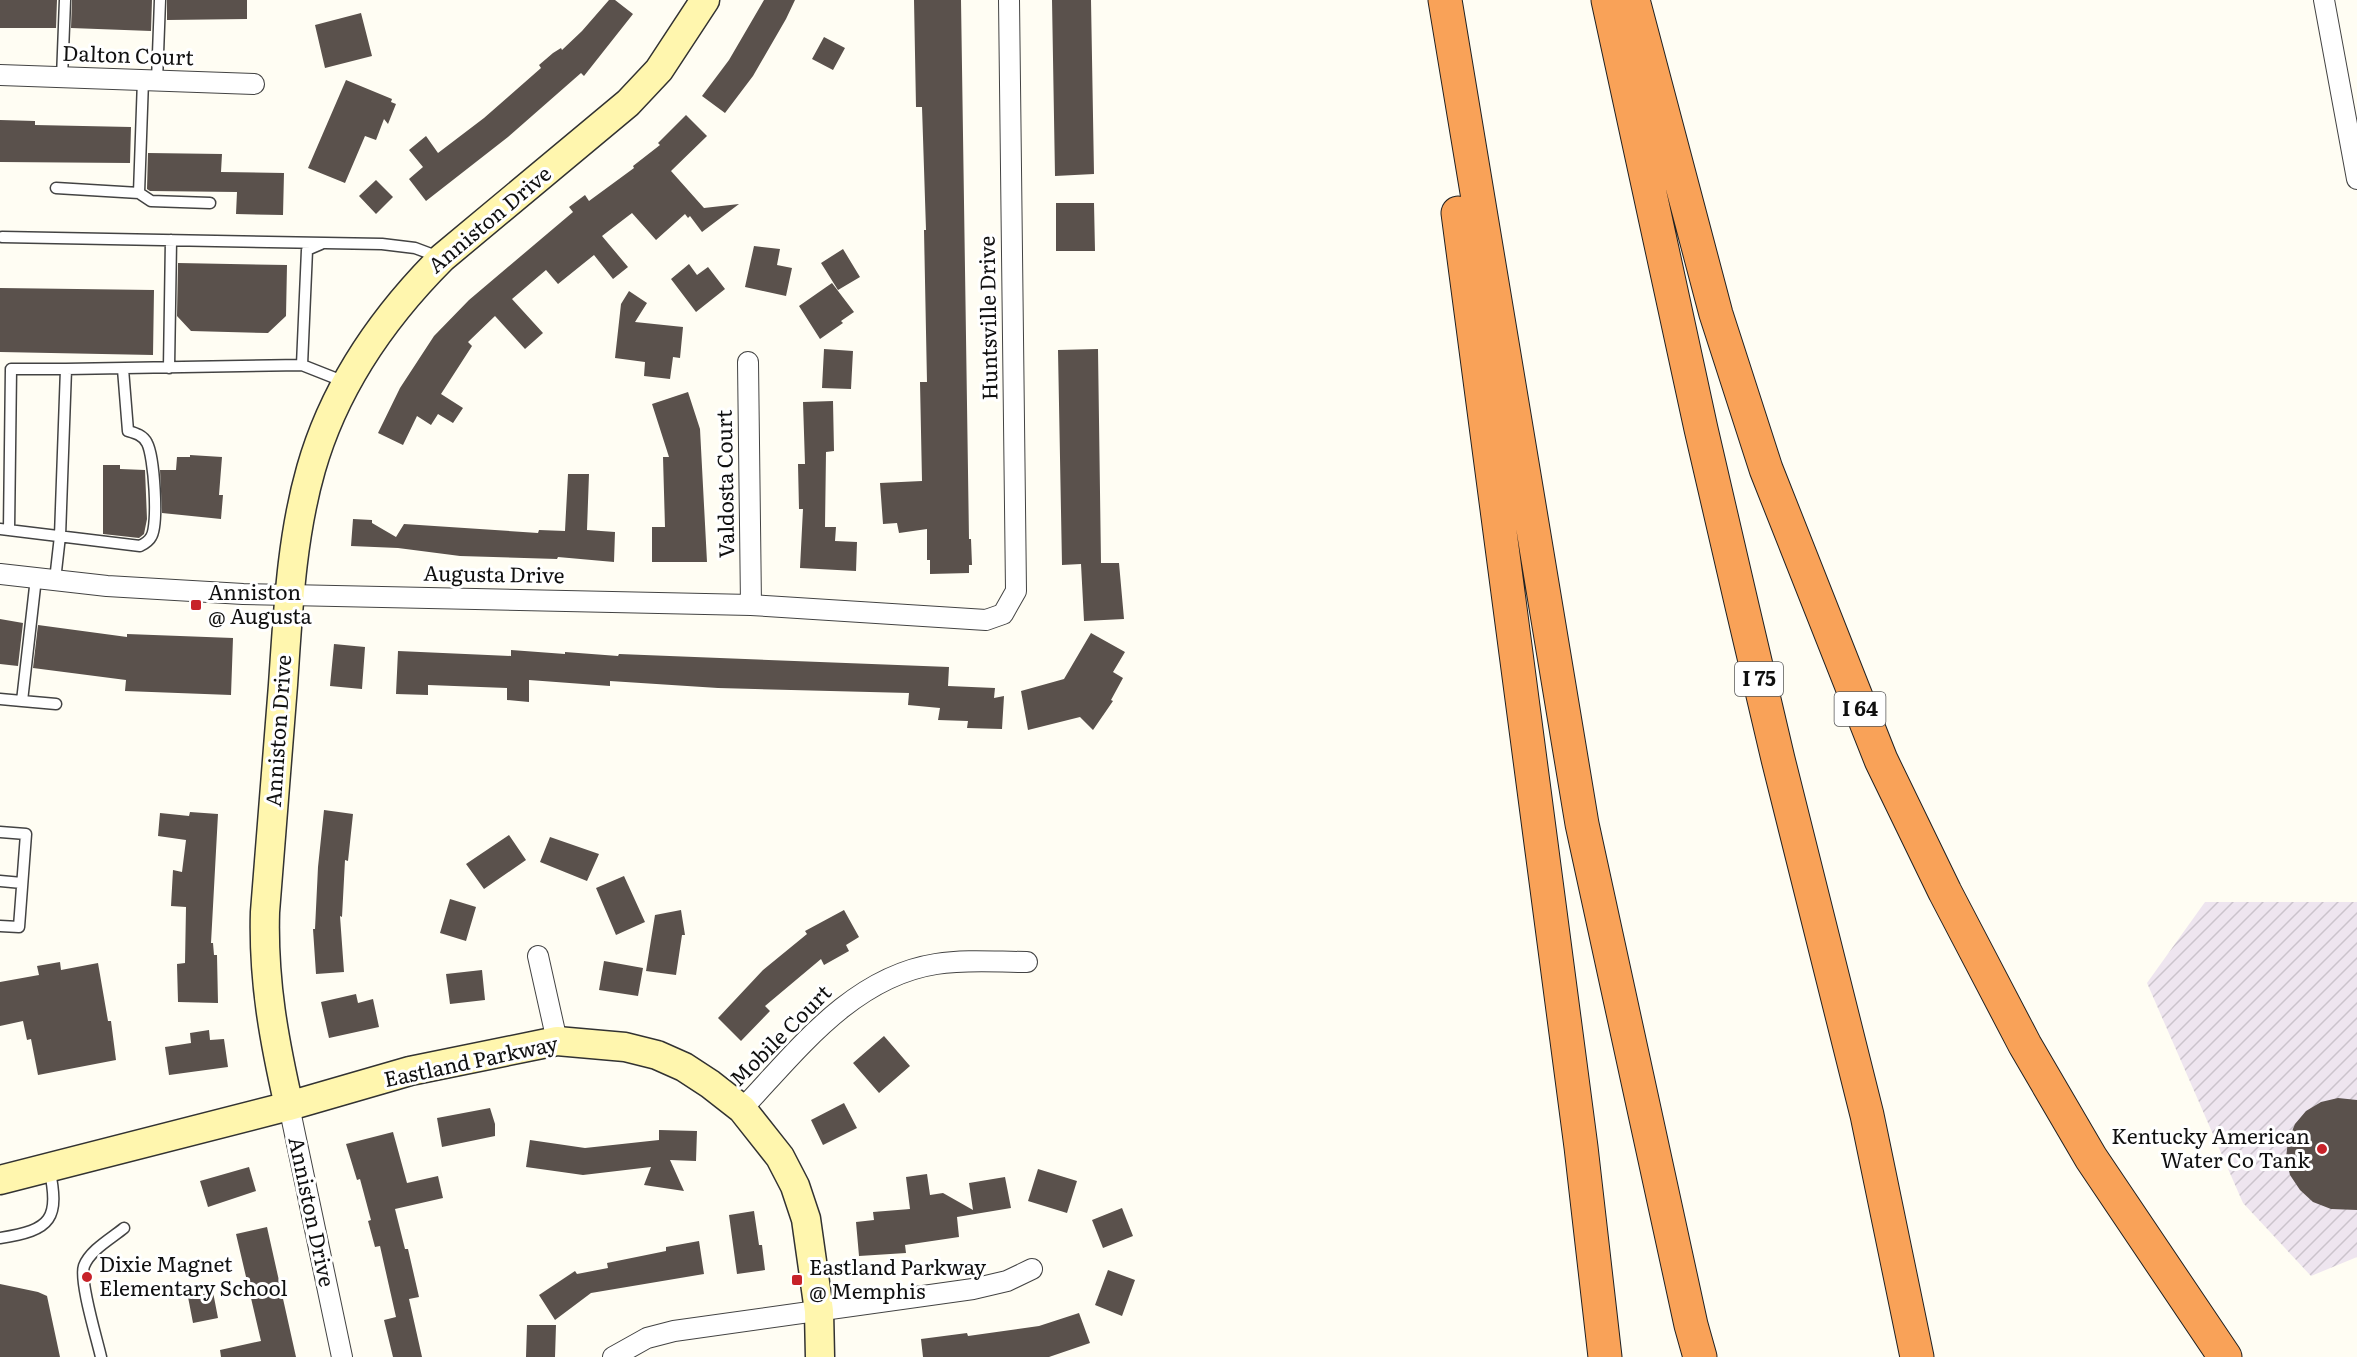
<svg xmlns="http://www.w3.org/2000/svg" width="2357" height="1357" viewBox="0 0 2357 1357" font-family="Literata,serif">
<defs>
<pattern id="industrial-furrows" width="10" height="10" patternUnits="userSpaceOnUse" patternTransform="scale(1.5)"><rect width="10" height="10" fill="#eee5ef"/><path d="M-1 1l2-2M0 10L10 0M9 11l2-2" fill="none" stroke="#cbc3cc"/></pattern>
</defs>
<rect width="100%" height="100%" fill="#fffdf3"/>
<path fill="url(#industrial-furrows)" d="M2205,902H2357V1257L2311,1276L2243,1203L2147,983Z"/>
<path fill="#5a514c" d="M0,0H57L56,28H0Z
M72,0H152L151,31L71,28Z
M167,0H247V19L167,20Z
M609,0H615L633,14L584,76L581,73L508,137L426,201L409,179L423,167L409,150L426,136L438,153L484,118L541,68L539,65L553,53L561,48L562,50L582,31Z
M764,0H795L786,19L753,76L725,113L702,96L729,60Z
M914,0H961L969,539H971L972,565H969V573L930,574V560H927V529L899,533L897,523L883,524L880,483L922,481L920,382H927L924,230H926L922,107H916Z
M1052,0H1091L1094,174L1055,176Z
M361,13L372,56L325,68L315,25Z
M824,37L845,48L833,70L812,59Z
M346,80L392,99L391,102L396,104L388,124L384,119L376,140L365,136L345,183L308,168Z
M686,115L707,136L671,171L704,208L739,204L702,232L690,216L688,218L685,214L656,240L632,213L602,236L628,267L613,279L594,255L558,284L546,270L512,299L543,333L525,349L495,316L468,342L472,346L441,394L463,408L453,423L438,414L431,425L417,416L403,445L378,433L400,388L434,336L469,300L573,212L569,207L585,195L589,201L634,168L633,166L660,145L658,143Z
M0,120L35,121V125L131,127L130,163L0,162Z
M148,153L222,154L221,172L284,173L283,215L236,214L237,192L150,191L147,189Z
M376,180L393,197L376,214L359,196Z
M1056,203H1094L1095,251H1056Z
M754,246L780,249L777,265L792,268L786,296L745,287Z
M843,249L860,277L838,290L821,263Z
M178,263L287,265L286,316L268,333L191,331L177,316Z
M689,264L697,275L708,267L725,289L696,312L671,279Z
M832,283L854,312L841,321L843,323L820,339L799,306Z
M0,288L154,290L153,355L0,352Z
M629,291L647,303L635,322L683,327L680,358L673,357L670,379L644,376L645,362L615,358L621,304Z
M824,349L853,351L851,389L822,388Z
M1098,349L1101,563H1119L1124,619L1084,621L1081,564L1062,565L1058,350Z
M688,392L700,429L707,562H652V527H665L663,457H669L652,404Z
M833,401L834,451L826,452L825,527H836L835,541L857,542L856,571L800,568L803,509H799L798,464H805L803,402Z
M190,455L222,457L219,495H223L221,519L162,513L160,470H176L177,457H190Z
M103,465H120V469L145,470L147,519L144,534L139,538L103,534Z
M568,474H589L587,530L615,532L614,562L558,557L557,559L460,556L398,548L351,546L353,519L372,520V523L396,537L404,524L538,533L539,530L565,531Z
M0,619L23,623L18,666L0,664Z
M38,625L127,637V634L233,638L231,695L125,691L126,680L33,668Z
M1091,633L1125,652L1113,672L1123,678L1111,700L1113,701L1093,730L1080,717L1028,730L1021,691L1064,679Z
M334,644L365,647L362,689L330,686Z
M511,650L565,654V652L618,656L619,654L949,667L948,686L995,688L994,698L1004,696L1002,729L967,728L968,721L938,720L940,708L908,705L909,693L718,688L610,681V686L529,680V702L507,700V688L428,685V695L396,694L398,651L511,656Z
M324,810L353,814L348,861L345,860L342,917L340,916L344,972L316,974L313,929H315L318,867Z
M190,812L218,814L211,943H213L214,955H217L218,1003L178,1002L177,964L185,963L186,907L171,906L173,870L182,872L186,840L158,836L160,813L189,816Z
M509,835L526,860L484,889L466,864Z
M550,837L599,854L587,881L540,862Z
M624,876L645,922L616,935L596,888Z
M450,899L476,907L466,941L440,933Z
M681,910L685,935H682L676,975L646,971L655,915Z
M844,910L859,937L846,945L849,951L824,965L821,959L765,1006L770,1011L741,1041L718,1018L763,970L807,934L805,931Z
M604,961L643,968L638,996L599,990Z
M60,962L61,970L98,963L108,1021H111L116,1060L38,1075L31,1039L27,1040L23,1021L0,1026V982L39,975L37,966Z
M482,970L485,1000L450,1004L446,974Z
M356,994L358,1003L373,999L379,1027L329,1038L321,1002Z
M209,1030L210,1040L224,1039L228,1067L169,1075L165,1047L191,1043L190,1033Z
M884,1036L910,1066L879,1093L853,1063Z
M2338,1098L2357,1100V1210L2331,1209L2313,1202L2300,1190L2290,1175L2286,1158L2288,1141L2295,1124L2306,1111L2321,1102Z
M844,1103L857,1128L823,1145L811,1120Z
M490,1108L495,1124V1136L442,1147L437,1118Z
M659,1130L697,1131L696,1161L670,1160L684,1191L644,1185L651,1167L583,1175L526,1167L530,1140L585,1148L659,1140Z
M393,1132L407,1183L438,1176L443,1198L395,1209L405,1249H408L419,1297L409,1299L422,1357H393L384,1320L396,1317L380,1246L375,1247L368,1221L371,1220L360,1179L357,1180L346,1144Z
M249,1167L256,1191L208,1207L200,1181Z
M1038,1169L1077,1181L1067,1213L1028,1201Z
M927,1174L930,1195L943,1193L973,1210L969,1183L1005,1177L1011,1208L957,1217L959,1237L905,1245L906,1253L859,1256L856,1222L874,1220L873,1212L910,1209L906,1177Z
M1122,1208L1133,1236L1103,1248L1092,1220Z
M754,1211L759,1245H762L765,1270L737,1274L729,1215Z
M267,1227L296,1357H221L220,1350L261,1341L236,1234Z
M699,1241L704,1274L591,1293L555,1320L539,1295L575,1271L577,1274L608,1268L607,1263L666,1251V1247Z
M1108,1270L1135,1280L1122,1316L1095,1305Z
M0,1284L38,1292L47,1296L60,1357H0Z
M213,1292L218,1318L193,1323L188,1297Z
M1079,1313L1090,1343L1049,1357H923L921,1339L967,1333L968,1336L1039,1326Z
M527,1325H556L555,1357H526Z"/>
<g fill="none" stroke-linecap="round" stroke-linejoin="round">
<g stroke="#434343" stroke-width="13">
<path id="lane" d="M62,78L65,0
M157,81L160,0
M56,188L139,193L143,80
M139,193L151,201L210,203
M2,237L382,244L415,248L439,257
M302,365L307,250L321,244
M169,368L171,240
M0,529L140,546C144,544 149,541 151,537C159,525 154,456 147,443C143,435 135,433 128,431L123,369
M9,530L11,369H66
M55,580L60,536L66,369L302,365L345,382
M0,699L22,701L36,578
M22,701L56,704
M0,832L26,834L19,927L0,926
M0,881L22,883
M0,1238C52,1230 60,1219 49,1167
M101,1357C97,1339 79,1281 84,1266C90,1250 112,1238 124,1228"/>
</g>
<g stroke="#434343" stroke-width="22">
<path id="street" d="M2324,0L2357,179
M0,75L254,84
M748,362L751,605
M0,574L107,586L243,594L751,605L986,620L1003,614L1016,591L1009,0
M538,956L557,1041
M289,1106L342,1357
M742,1109C797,1051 852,977 936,964C966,959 997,962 1027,962
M613,1357L647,1338L674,1331L973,1289L1007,1281L1032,1269"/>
</g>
<g stroke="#323232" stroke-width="31">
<path id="secondary" d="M289,1106C274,1040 263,981 265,912C271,836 277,761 283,685C288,613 291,539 311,469C334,388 383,317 442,258L628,103L659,70L705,0
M0,1180L289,1106L410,1071L557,1041L625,1047L657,1055L684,1067L710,1084L742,1109L780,1157L795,1186L806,1219L819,1311L820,1357"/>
</g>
<g stroke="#212121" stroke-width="35">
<path id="highway" d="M1445,0L1582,824L1691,1325L1700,1357
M1608,0L1701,429L1742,606L1778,759L1867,1115L1917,1357
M1633,0L1716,314L1766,469L1881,760L1945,892L2025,1045L2091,1158L2225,1357
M1458,213L1581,1147L1605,1357"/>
</g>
<use href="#lane" stroke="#fff" stroke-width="10"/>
<use href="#street" stroke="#fff" stroke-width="20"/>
<use href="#secondary" stroke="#fff6ae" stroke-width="28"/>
<use href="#highway" stroke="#f9a258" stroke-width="33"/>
</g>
<g fill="#c72229" stroke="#fff" stroke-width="2">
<rect x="190" y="599" width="12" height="12" rx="3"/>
<circle cx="2322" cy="1149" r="6"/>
<circle cx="87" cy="1277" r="6"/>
<rect x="791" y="1274" width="12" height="12" rx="3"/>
</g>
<g text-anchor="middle" stroke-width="6" stroke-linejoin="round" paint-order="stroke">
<g fill="#fff" stroke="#585858" stroke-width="1.5">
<rect x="1735" y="662" width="48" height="34" rx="4.5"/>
<rect x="1834.5" y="692" width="51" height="34" rx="4.5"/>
</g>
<g font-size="20" font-weight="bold" fill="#101010">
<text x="1759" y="686">I 75</text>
<text x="1860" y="716">I 64</text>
</g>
<g font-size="21" fill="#101010" stroke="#fff">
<text transform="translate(128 56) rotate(2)" y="7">Dalton Court</text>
<text transform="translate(490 220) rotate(-40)" y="7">Anniston Drive</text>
<text transform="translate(989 318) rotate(-91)" y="7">Huntsville Drive</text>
<text transform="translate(726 484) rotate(-91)" y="7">Valdosta Court</text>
<text transform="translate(494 575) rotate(1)" y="7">Augusta Drive</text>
<text transform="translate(279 731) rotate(-86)" y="7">Anniston Drive</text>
<text transform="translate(781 1036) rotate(-45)" y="7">Mobile Court</text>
<text transform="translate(471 1062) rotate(-12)" y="7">Eastland Parkway</text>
<text transform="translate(311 1212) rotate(78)" y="7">Anniston Drive</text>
</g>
<g font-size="21" fill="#101010" stroke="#fff" text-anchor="start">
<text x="208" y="600">Anniston<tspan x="208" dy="24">@ Augusta</tspan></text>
<text x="2310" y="1144" text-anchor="end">Kentucky American<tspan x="2310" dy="24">Water Co Tank</tspan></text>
<text x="99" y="1272">Dixie Magnet<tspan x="99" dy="24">Elementary School</tspan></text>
<text x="809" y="1275">Eastland Parkway<tspan x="809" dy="24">@ Memphis</tspan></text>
</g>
</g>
</svg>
